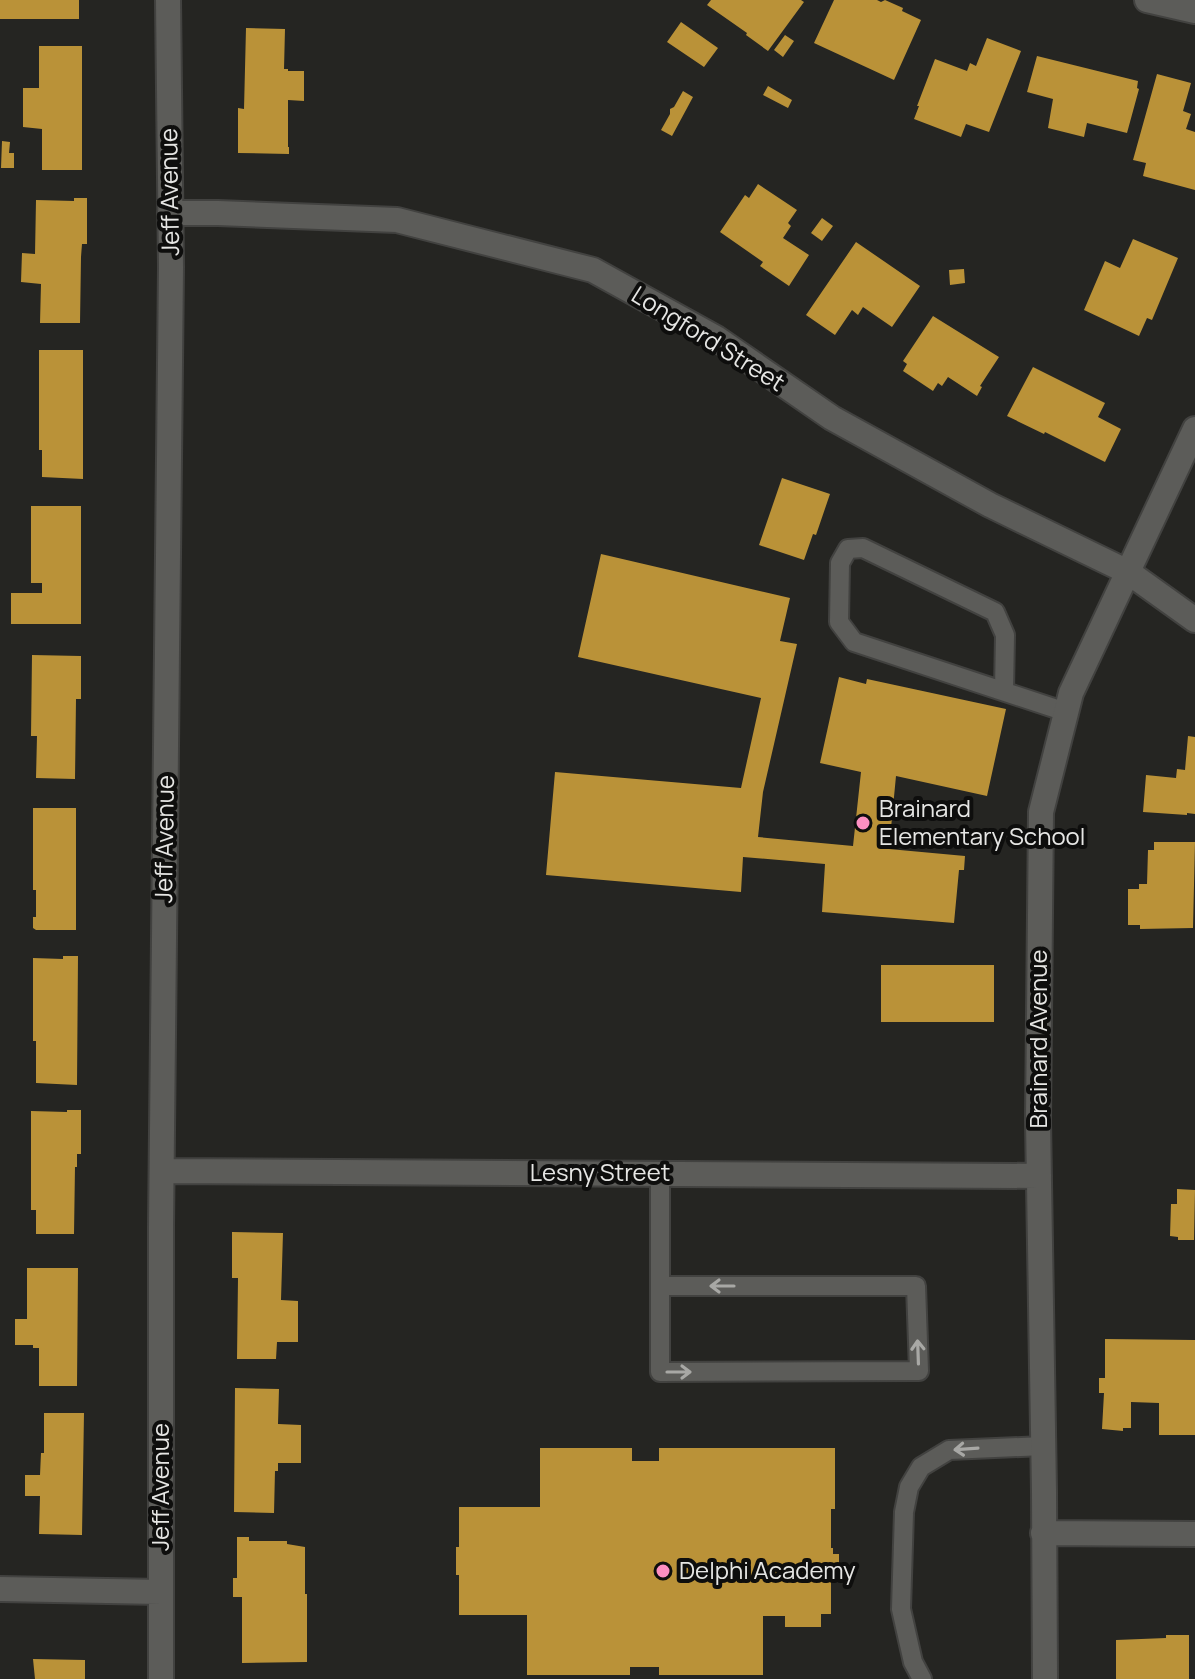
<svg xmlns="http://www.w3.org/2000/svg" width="1195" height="1679" viewBox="0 0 1195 1679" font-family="Manrope,sans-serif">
<rect width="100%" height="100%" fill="#252522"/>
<path fill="#ba9238" d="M0,0H79V19H0Z
M711,0H801L804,2L768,51L746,35L747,33L707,5Z
M834,0H877L881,2L885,0L903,8L902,11L921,20L894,80L814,43Z
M681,22L718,48L704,67L667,42Z
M246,28L285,29L284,69H288V71H304V101L288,100V147H289V154L238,153V108L244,109Z
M785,35L794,41L783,57L774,50Z
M987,38L1021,51L989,132L966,124L961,137L914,119L919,106H917L935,59L967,71L970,63L976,66Z
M39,46H82V170H42V129L23,127V88H39Z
M1037,56L1138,81L1137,88L1139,89L1127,133L1087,123L1084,137L1048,128L1053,99L1027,92Z
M1157,74L1191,83L1183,111L1191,114L1186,129L1195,132V190L1143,176L1146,163L1133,160Z
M768,86L792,100L788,108L763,95Z
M683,91L693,97L672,136L661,130L670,114V109L674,107Z
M2,141L10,142L9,153H14V168H1Z
M758,184L797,210L788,223L791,226L783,238L809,255L789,286L760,266L763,262L720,232L745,195L749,198Z
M74,198H87V244H82L81,257L80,323H40L41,284L21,282L22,253L35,254L36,200L74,201Z
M822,218L833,226L822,241L811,233Z
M1133,239L1178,258L1152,320L1147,318L1139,336L1084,310L1105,261L1120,268Z
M856,242L920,286L892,327L863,307L858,315L852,310L835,335L806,315Z
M964,269L965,283L950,285L949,270Z
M933,316L999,357L980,386L982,387L977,396L948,377L942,386L938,383L933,391L903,371L907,364L903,361Z
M39,350H83V479L42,477V450H39Z
M1033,367L1105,403L1098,417L1121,429L1105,462L1045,432L1044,434L1007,416Z
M782,478L830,494L816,535L813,534L804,560L759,545Z
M31,506H81V624H11V593H42V583H31Z
M601,554L790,598L780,641L797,644L763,792L758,837L853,846L861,772L820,763L839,677L866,684L867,679L1006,709L987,796L896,776L889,849L965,856L964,870H959L954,923L822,912L825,864L743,857L741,892L546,875L555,772L741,788L761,698L578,657Z
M32,655L81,656V699H76L75,779L36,778L37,736H31Z
M1188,736L1195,737V814L1187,813V815L1143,812L1146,775L1176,778L1177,769L1185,770Z
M33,808H76V930H36L33,928V917H36V890H33Z
M1154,842H1195L1193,928L1140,929V925H1128V889H1139V884H1147L1148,850H1154Z
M63,956H78L77,1085L36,1083V1041H33V958L63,959Z
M881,965H994V1022H881Z
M67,1110H81V1154H77V1167H75L74,1234H36V1210H31V1111L67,1112Z
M1177,1189L1195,1190L1194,1240H1178V1237L1170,1236L1171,1204H1177Z
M232,1232L283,1233L281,1300L298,1301V1342H277L276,1359H237L238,1278H232Z
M27,1268H78L77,1386H39V1348H33V1345H15V1319H27Z
M1105,1339L1195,1340V1435H1159V1403L1131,1402V1428H1123V1431L1102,1429L1104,1393H1099V1378H1105Z
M235,1388L279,1389L278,1424L301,1425V1463H278V1471H275L274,1513L234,1512Z
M44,1413H84L82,1535L39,1534L40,1496H25V1475H40L41,1453H44Z
M540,1448H632V1461H659V1448H835V1509H831V1548H833V1554H839V1568H834V1576H831V1614H821V1627H785V1616H763V1675H659V1667H630V1675H527V1615H459V1575H456V1547H459V1507H540Z
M237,1537H249V1541H287V1544L305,1547V1594H307V1662L242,1663V1597H233V1578H237Z
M1166,1635H1189V1679H1116V1640L1166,1638Z
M33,1659L85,1660V1679H35Z"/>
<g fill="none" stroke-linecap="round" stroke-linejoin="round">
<g stroke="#424240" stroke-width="22">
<path id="service" d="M1004,691L1005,635L995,612L863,548L848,549L840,563L839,622L854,642L1066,712
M660,1173V1372L919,1371L916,1286H661
M922,1679L913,1662L901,1609L904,1512L909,1487L921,1467L949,1450L1043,1446"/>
</g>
<g stroke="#424240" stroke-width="28">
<path id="minor" d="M1147,0L1195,11
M170,213H218L397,220L593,270L716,338L832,418L990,505L1128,572L1195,620
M162,1171L1039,1176
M1043,1533L1195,1534
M0,1589L161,1592
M161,1679V1227L171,267L168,0
M1045,1679L1044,1492L1038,1120L1041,812L1071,693L1195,429"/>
</g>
<use href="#service" stroke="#5c5c59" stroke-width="18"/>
<use href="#minor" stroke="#5c5c59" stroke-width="24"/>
</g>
<defs><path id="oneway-shaft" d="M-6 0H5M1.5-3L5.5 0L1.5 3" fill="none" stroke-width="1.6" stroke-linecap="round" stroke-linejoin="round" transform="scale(2)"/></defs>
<g stroke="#a8a8a5">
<use href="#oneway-shaft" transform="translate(722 1286) rotate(180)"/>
<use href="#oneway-shaft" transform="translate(918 1352) rotate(-92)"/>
<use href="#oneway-shaft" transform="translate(679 1372)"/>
<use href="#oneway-shaft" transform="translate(966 1449) rotate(176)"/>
</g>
<g fill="#fc8fc1" stroke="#0e0e0d" stroke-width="3">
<circle cx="863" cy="823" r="8"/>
<circle cx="663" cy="1571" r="8"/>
</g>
<g text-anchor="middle" stroke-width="8" stroke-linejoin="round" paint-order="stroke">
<g font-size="24" fill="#e6e6e4" stroke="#0e0e0d">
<text transform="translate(170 192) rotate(-91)" y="8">Jeff Avenue</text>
<text transform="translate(708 339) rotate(32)" y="8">Longford Street</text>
<text transform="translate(165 839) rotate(-89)" y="8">Jeff Avenue</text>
<text transform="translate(1039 1039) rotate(-90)" y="8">Brainard Avenue</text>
<text x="600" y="1181">Lesny Street</text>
<text transform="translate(161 1487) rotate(-90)" y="8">Jeff Avenue</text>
</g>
<g font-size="24" fill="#e6e6e4" stroke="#0e0e0d" text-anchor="start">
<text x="879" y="817">Brainard<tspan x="879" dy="28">Elementary School</tspan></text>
<text x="679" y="1579">Delphi Academy</text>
</g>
</g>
</svg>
